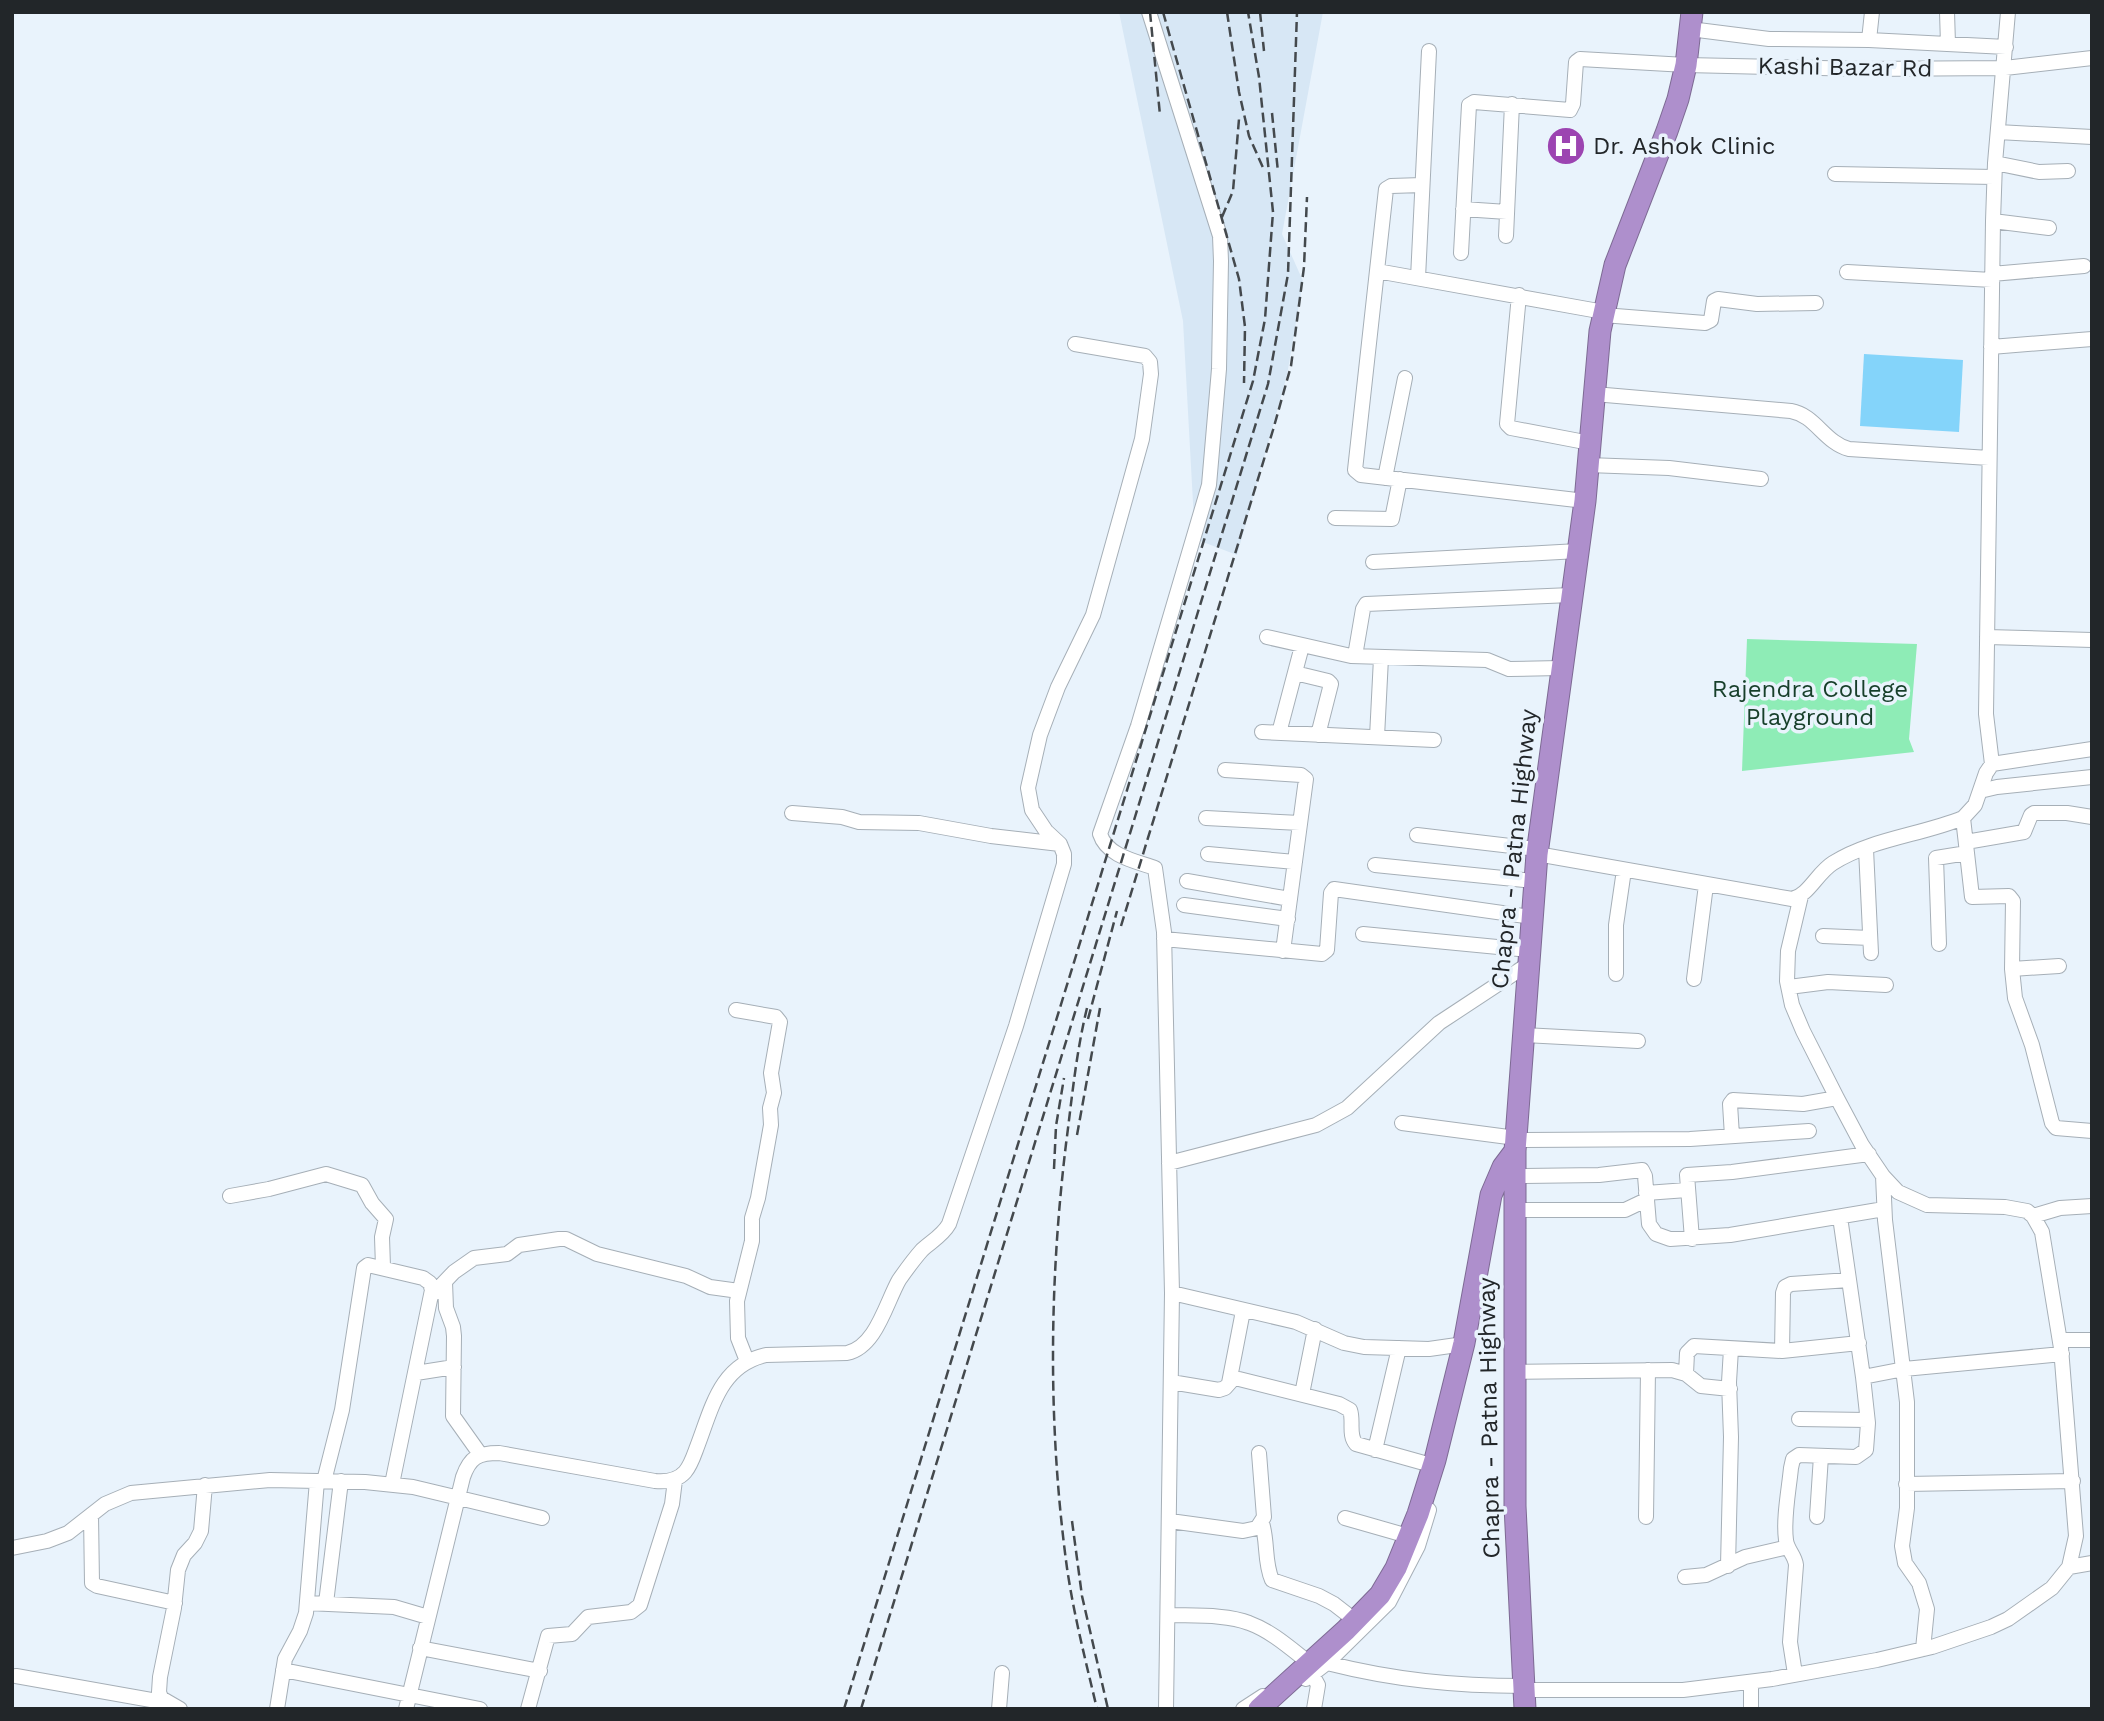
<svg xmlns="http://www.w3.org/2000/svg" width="2104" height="1721" viewBox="0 0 2104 1721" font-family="'Work Sans',sans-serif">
<rect width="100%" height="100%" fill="#e9f3fc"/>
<path fill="#d7e7f5" d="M1119,12H1323L1282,234L1303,281L1287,375L1237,555L1195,539L1183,321Z"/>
<path fill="#8eecb6" d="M1747,639L1917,644L1909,739L1914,752L1742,771Z"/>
<path fill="#84d4fa" d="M1864,354L1963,360L1959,432L1860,426Z"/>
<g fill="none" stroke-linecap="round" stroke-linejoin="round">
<g stroke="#a6afb7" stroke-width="16">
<path id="minor" d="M1149,12L1220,236L1221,261L1219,369L1209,485L1138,726L1100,834C1107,856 1135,861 1155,868L1164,932L1172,1293L1166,1709
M1947,12L1948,44
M1690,29L1769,39L1869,40L2006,47
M1869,40L1872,12
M1998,132L2092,137
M1995,163L2039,172L2068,171
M1835,174L1994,177
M1422,185L1391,186L1386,189L1355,470L1361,475L1585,501
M1463,209L1507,212
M1993,221L2049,228
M1506,236L1512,104
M1461,253L1469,105L1474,102L1570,110L1573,104L1576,62L1580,59L1686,65L1863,69L2005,68L2092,58
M1377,271L1604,312
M1847,272L1992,280
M1992,274L2084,266
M1418,278L1429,51
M1519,295L1507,424L1511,428L1590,443
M1603,315L1705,323L1711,320L1714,301L1718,299L1757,304L1816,303
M1991,347L2092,339
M1594,394L1791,411C1815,415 1825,443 1849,449L1989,458
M1588,465L1669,468L1761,479
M1385,478L1405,378
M1335,518L1392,519L1400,479
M1373,562L1578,551
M1267,637L1351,656L1487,660L1509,669L1560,668
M1987,637L2092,640
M1355,656L1363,609L1366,604L1571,595
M1295,673L1328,681L1331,684L1318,735
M1262,732L1434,740
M1279,733L1302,646
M1377,737L1381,658
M1992,764L1986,714L1993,221L1995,163L2008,12
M1225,770L1301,775L1306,779L1283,951
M1980,791L1997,787L2092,777
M792,813L842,817L859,822L919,823L991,836L1060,844
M1206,818L1300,823
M1963,818L1972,897L2009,896L2013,901L2012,969L2015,998L2032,1045L2052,1123L2056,1128L2092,1131
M1417,835L1537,849
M1966,842L2024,832L2031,815L2034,813H2067L2092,817
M1866,849L1871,953
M1208,854L1295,862
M1537,854L1792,899C1809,895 1817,873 1833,863C1871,839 1921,835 1963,818L1975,805L1986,773L1992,764L2092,749
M1375,865L1534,881
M1187,881L1290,899
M1184,905L1288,919
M1363,934L1528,950
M1823,936L1870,938
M1164,939L1322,954L1327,950L1331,893L1334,889L1531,917
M1939,944L1936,858L1967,853
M2012,969L2059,966
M1616,974V925L1624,870
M1694,979L1706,885
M1789,987L1828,982L1886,985
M736,1010L776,1017L780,1022L771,1073L774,1093L770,1108L771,1125L758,1198L752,1218V1241L737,1301L738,1338L747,1361
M1522,1035L1638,1041
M1402,1123L1516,1138
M1732,1136L1730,1104L1733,1100L1803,1104L1837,1098
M1515,1140L1690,1139L1809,1131
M1169,1163L1316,1125L1347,1108L1439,1023L1527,965
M1515,1176L1599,1175L1642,1170L1645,1176L1649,1224L1656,1234L1670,1239L1730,1235L1884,1209
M1883,1176L1885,1220L1907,1402V1508L1902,1546L1905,1563L1919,1583L1927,1609L1923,1649
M1646,1193L1687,1190
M230,1196L269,1189L326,1174L362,1185L372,1203L386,1219L382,1237L383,1267
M1514,1210H1625L1646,1200
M2033,1216L2060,1208L2092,1206
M1692,1239L1687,1175L1732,1172L1869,1154
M445,1282L446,1308L453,1327L454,1336L453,1416L480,1454
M1172,1293L1296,1322L1344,1343L1364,1347L1429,1349L1457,1345
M432,1295L454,1272L474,1258L507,1254L519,1245L559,1239H566L597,1254L686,1276L710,1287L739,1291
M2060,1340H2092
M1782,1351L1783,1293L1785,1287L1791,1284L1849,1280
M1514,1372L1672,1370L1686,1374L1701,1386L1730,1389
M416,1373L454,1367
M1686,1374L1687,1353L1694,1346L1782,1351L1859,1343
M1863,1377L1904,1369L2062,1354
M1171,1382L1219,1390L1225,1388L1233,1379H1239L1339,1404L1350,1410C1354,1421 1348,1435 1356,1444L1424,1463
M1229,1383L1243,1311
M1302,1394L1315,1329
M1799,1419L1867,1420
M1375,1450L1399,1348
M324,1481L342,1410L364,1268L368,1265L423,1278L430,1283L432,1290L392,1484
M1906,1484L2073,1481
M91,1515L92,1583L97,1586L175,1603
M1646,1517L1648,1370
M1817,1517L1821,1456
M1345,1518L1401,1534
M1170,1521L1243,1531L1257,1528L1264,1517L1259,1453
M1262,1523C1268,1542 1264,1562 1272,1580L1319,1596L1334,1604L1352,1618
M12,1548L47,1541L68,1533L105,1504L131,1493L270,1480L365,1482L413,1487L542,1518
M1728,1566L1731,1437L1729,1382L1731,1349
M2069,1567L2092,1563
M1685,1577L1706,1575L1745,1557L1788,1547
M307,1603L394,1607L428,1617
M326,1603L341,1481
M1168,1615C1192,1616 1227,1614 1249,1623C1271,1631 1290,1648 1308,1662
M420,1648L540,1671
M1327,1663C1394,1680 1455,1686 1524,1686
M283,1670L480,1709
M1312,1674L1318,1685L1314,1709
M1795,1674L1790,1642L1796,1565C1795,1555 1787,1550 1786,1540C1783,1519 1789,1489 1791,1468L1793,1459L1799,1455L1856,1457L1866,1450L1868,1423L1863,1377L1840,1217
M16,1676L168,1703
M1306,1679L1327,1663L1389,1602L1418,1546L1429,1510
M1524,1690H1683L1772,1679L1877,1660L1932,1647L1991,1627L2008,1619L2052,1588L2069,1567L2076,1536L2061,1348L2042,1232L2033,1216L2027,1211L2005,1207L1927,1205L1898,1192L1883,1176L1862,1145L1837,1098L1803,1031L1792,1005L1787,981L1788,951L1801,896
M180,1709L161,1698L159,1692L160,1677L174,1608L178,1570L184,1555L195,1543L201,1531L205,1485
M277,1709L285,1659L300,1631L306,1613L317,1481
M406,1709L463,1477C470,1457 478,1453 499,1453L655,1481C666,1482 677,1481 685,1472C691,1465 694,1455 697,1447C712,1408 720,1365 766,1355L847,1353C876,1347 886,1303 899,1280C906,1270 914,1259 922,1250C932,1241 943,1235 949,1224L1016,1026L1064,864V854L1060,844L1046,831L1032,810L1028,788L1040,735L1058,687L1093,615L1142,439L1151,374L1150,362L1145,356L1075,344
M528,1709L548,1636L572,1634L588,1617L631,1612L640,1605L672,1504L675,1480
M999,1709L1002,1673
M1243,1709L1263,1696
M1751,1709V1682"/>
</g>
<g stroke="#7d6a93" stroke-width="23">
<path id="highway" d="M1259,1709L1346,1630L1380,1595L1396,1568L1418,1514L1435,1460L1464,1343L1491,1195L1503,1167L1515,1151
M1525,1709L1515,1506V1151L1537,854L1585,501L1600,331L1615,265L1667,131L1678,99L1686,65L1692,12"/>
</g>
<use href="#minor" stroke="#fff" stroke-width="14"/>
<use href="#highway" stroke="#ae8fcc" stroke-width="21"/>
<path stroke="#44494d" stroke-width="2.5" stroke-dasharray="10 5" stroke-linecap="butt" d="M1150,12L1160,115
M1163,12L1239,279L1245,327L1244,383
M1227,12L1239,92L1249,136L1264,170
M1260,12L1264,51
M1272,113L1278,172
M1222,217L1233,191L1239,119
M1121,926L1273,430L1291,366L1304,267L1307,197
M1087,1008C1076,1053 1072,1098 1066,1144C1049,1285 1048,1428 1067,1568C1074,1616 1086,1662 1097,1709
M1088,1019L1117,911
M1077,1135L1100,1008
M1054,1169L1056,1126L1064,1078
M1072,1521L1082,1596L1108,1709
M844,1709L1253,381L1265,319L1273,212L1259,77L1248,12
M861,1709L1268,384L1288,274L1297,12"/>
</g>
<defs>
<g id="hospital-disc" transform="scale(2.0125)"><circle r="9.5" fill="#9c44b1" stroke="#e9f3fc"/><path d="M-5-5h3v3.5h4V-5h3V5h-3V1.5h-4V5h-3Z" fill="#fff"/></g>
</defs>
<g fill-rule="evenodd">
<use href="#hospital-disc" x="1566" y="146"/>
</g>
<g text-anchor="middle" stroke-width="7" stroke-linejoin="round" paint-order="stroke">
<g font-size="24" fill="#222629" stroke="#e9f3fc">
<text transform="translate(1845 67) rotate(1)" y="8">Kashi Bazar Rd</text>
<text transform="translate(1514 849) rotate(-84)" y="8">Chapra - Patna Highway</text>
<text transform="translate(1489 1418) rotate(-91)" y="8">Chapra - Patna Highway</text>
</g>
<g font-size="24" fill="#222629" stroke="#e9f3fc" text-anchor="start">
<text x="1593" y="154">Dr. Ashok Clinic</text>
</g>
<g font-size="24" fill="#173f2a" stroke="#e9f3fc">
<text x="1810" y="697">Rajendra College<tspan x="1810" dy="28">Playground</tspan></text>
</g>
</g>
<rect width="2104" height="1721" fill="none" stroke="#222629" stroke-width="28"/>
</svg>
